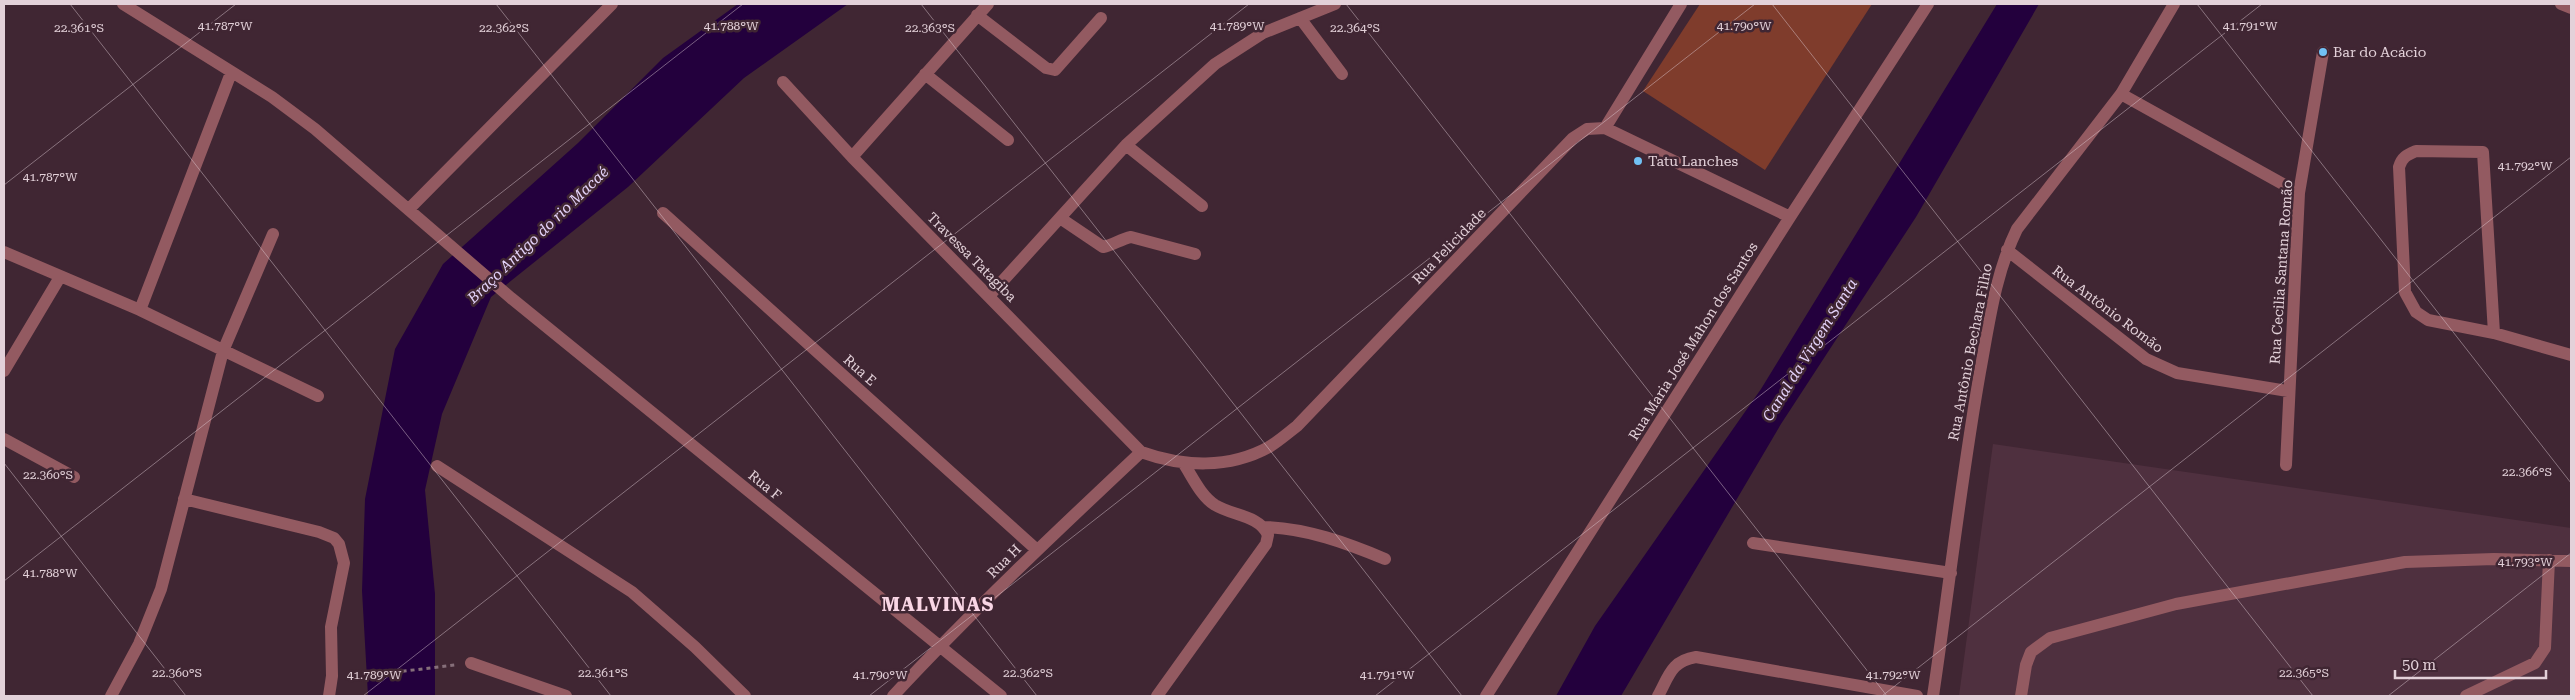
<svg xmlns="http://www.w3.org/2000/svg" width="2575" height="700" viewBox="0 0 2575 700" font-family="'Roboto Serif',serif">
<rect width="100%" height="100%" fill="#402633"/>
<path fill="#4f303f" d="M1993,444L2571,528V696H1959Z"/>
<path fill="#7f3c2c" d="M1700,4H1872L1765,170L1643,91Z"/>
<path fill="#23003d" d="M738,4H848L744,78L628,187L491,297L442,414L425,490L435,594V696H368L362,591L365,499L395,349L443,264L578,143L663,58Z
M1997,4H2039L1916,217L1781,424L1621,696H1556L1595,626L1761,389Z"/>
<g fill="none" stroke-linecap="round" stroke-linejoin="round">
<path stroke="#866f7a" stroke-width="3" stroke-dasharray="4 4" stroke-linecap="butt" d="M347,678L455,665"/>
<path stroke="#935a61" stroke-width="12" d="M123,4L272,97L315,129L511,298L1001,696
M2561,4L2571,8
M977,15L1046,68L1055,70L1101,18
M1300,18L1342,74
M925,74L1008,140
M783,82L852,157L1141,452C1183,467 1229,469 1269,447C1279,441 1288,433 1297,426L1573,138L1587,129L1605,128L1790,217
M2121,94L2299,193
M1605,128L1681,4
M1126,145L1202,206
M852,157L988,4
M409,209L612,4
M663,213L1037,550
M1060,218L1103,247C1113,245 1121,239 1131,237L1195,254
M2007,250L2146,359L2177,373L2288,391
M4,252L140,310L318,396
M989,296L1126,145L1215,64L1263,33L1335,4
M140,310L231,73
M2494,333L2483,152L2416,151C2407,155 2402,157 2399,167L2405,292L2416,312L2428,320L2494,333L2571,355
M4,371L60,277
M4,439L74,477
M2286,465L2299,193L2323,52
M437,466L632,592L695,647L745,696
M184,499L319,532L334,538L339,544L344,563L331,627L332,676L329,696
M1264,527C1306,528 1347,543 1385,559
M1753,543L1951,573
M471,663L566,696
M111,696L139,644L161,589L223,351L273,234
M893,696C972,611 1056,532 1141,452
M1157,696L1266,544L1268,535C1259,515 1233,516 1215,505C1201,496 1193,478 1184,464
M1486,696L1790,217L1928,4
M1658,696C1669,676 1671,661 1696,657L1917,696
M1933,696C1949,588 1961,480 1980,372C1989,324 1995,274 2017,229L2121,94L2174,4
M2021,696L2026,665L2031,652L2050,638L2176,604L2405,562L2494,559L2571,561
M2466,696L2535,663L2545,648L2549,560"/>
</g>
<path fill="none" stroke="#e3d1d9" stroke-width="1" stroke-opacity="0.45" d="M70,4L611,696M496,4L1037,696M921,4L1462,696M1346,4L1887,696M1772,4L2313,696M2197,4L2571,483M4,185L236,4M4,463L186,696M4,581L743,4M363,696L1249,4M869,696L1755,4M1375,696L2262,4M1882,696L2571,157M2388,696L2571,553"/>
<g fill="#71c1f5" stroke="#402633" stroke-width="2">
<circle cx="2323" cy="52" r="5"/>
<circle cx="1638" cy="161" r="5"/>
</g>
<g text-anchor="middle" stroke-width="5" stroke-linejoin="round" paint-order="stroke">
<g font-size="14" fill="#e3d1d9" stroke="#402633" text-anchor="start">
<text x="2333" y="57">Bar do Acácio</text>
<text x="1648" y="166">Tatu Lanches</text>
</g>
<g font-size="14" fill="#e3d1d9" stroke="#402633">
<text transform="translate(1449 246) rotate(-46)" y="5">Rua Felicidade</text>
<text transform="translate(972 257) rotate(45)" y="5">Travessa Tatagiba</text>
<text transform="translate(2281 272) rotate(-86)" y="5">Rua Cecilia Santana Romão</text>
<text transform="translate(2108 309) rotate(37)" y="5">Rua Antônio Romão</text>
<text transform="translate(1693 341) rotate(-58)" y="5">Rua Maria José Mahon dos Santos</text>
<text transform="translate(1970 352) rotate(-79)" y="5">Rua Antônio Bechara Filho</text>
<text transform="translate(860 370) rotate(42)" y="5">Rua E</text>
<text transform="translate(765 485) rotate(39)" y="5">Rua F</text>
<text transform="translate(1004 561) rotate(-45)" y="5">Rua H</text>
</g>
<g font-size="15" font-style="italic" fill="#e4d3fa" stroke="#402633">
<text transform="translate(538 235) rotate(-44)" y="5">Braço Antigo do rio Macaé</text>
<text transform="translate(1810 350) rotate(-58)" y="5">Canal da Virgem Santa</text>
</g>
<g font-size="19" font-weight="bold" letter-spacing="1" fill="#f9d6e5" stroke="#402633">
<text x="938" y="611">MALVINAS</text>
</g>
</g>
<g font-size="12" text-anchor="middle" fill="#e3d1d9" stroke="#402633" stroke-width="5" stroke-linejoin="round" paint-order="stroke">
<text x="225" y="30">41.787°W</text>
<text x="731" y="30">41.788°W</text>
<text x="1237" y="30">41.789°W</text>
<text x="1744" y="30">41.790°W</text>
<text x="2250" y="30">41.791°W</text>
<text x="79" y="32">22.361°S</text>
<text x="504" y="32">22.362°S</text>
<text x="930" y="32">22.363°S</text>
<text x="1355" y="32">22.364°S</text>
<text x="2525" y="170">41.792°W</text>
<text x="50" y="181">41.787°W</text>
<text x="2527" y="476">22.366°S</text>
<text x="48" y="479">22.360°S</text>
<text x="2525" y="566">41.793°W</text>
<text x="50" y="577">41.788°W</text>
<text x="177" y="677">22.360°S</text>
<text x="603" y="677">22.361°S</text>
<text x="1028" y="677">22.362°S</text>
<text x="2304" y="677">22.365°S</text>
<text x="374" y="679">41.789°W</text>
<text x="880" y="679">41.790°W</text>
<text x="1387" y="679">41.791°W</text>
<text x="1893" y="679">41.792°W</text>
</g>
<rect width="2575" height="700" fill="none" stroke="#e3d1d9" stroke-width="10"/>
<path d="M2395 670v8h151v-8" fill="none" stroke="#e3d1d9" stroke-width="2.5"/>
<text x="2402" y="670" font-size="15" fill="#e3d1d9" stroke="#402633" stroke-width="4" paint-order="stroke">50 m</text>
</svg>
